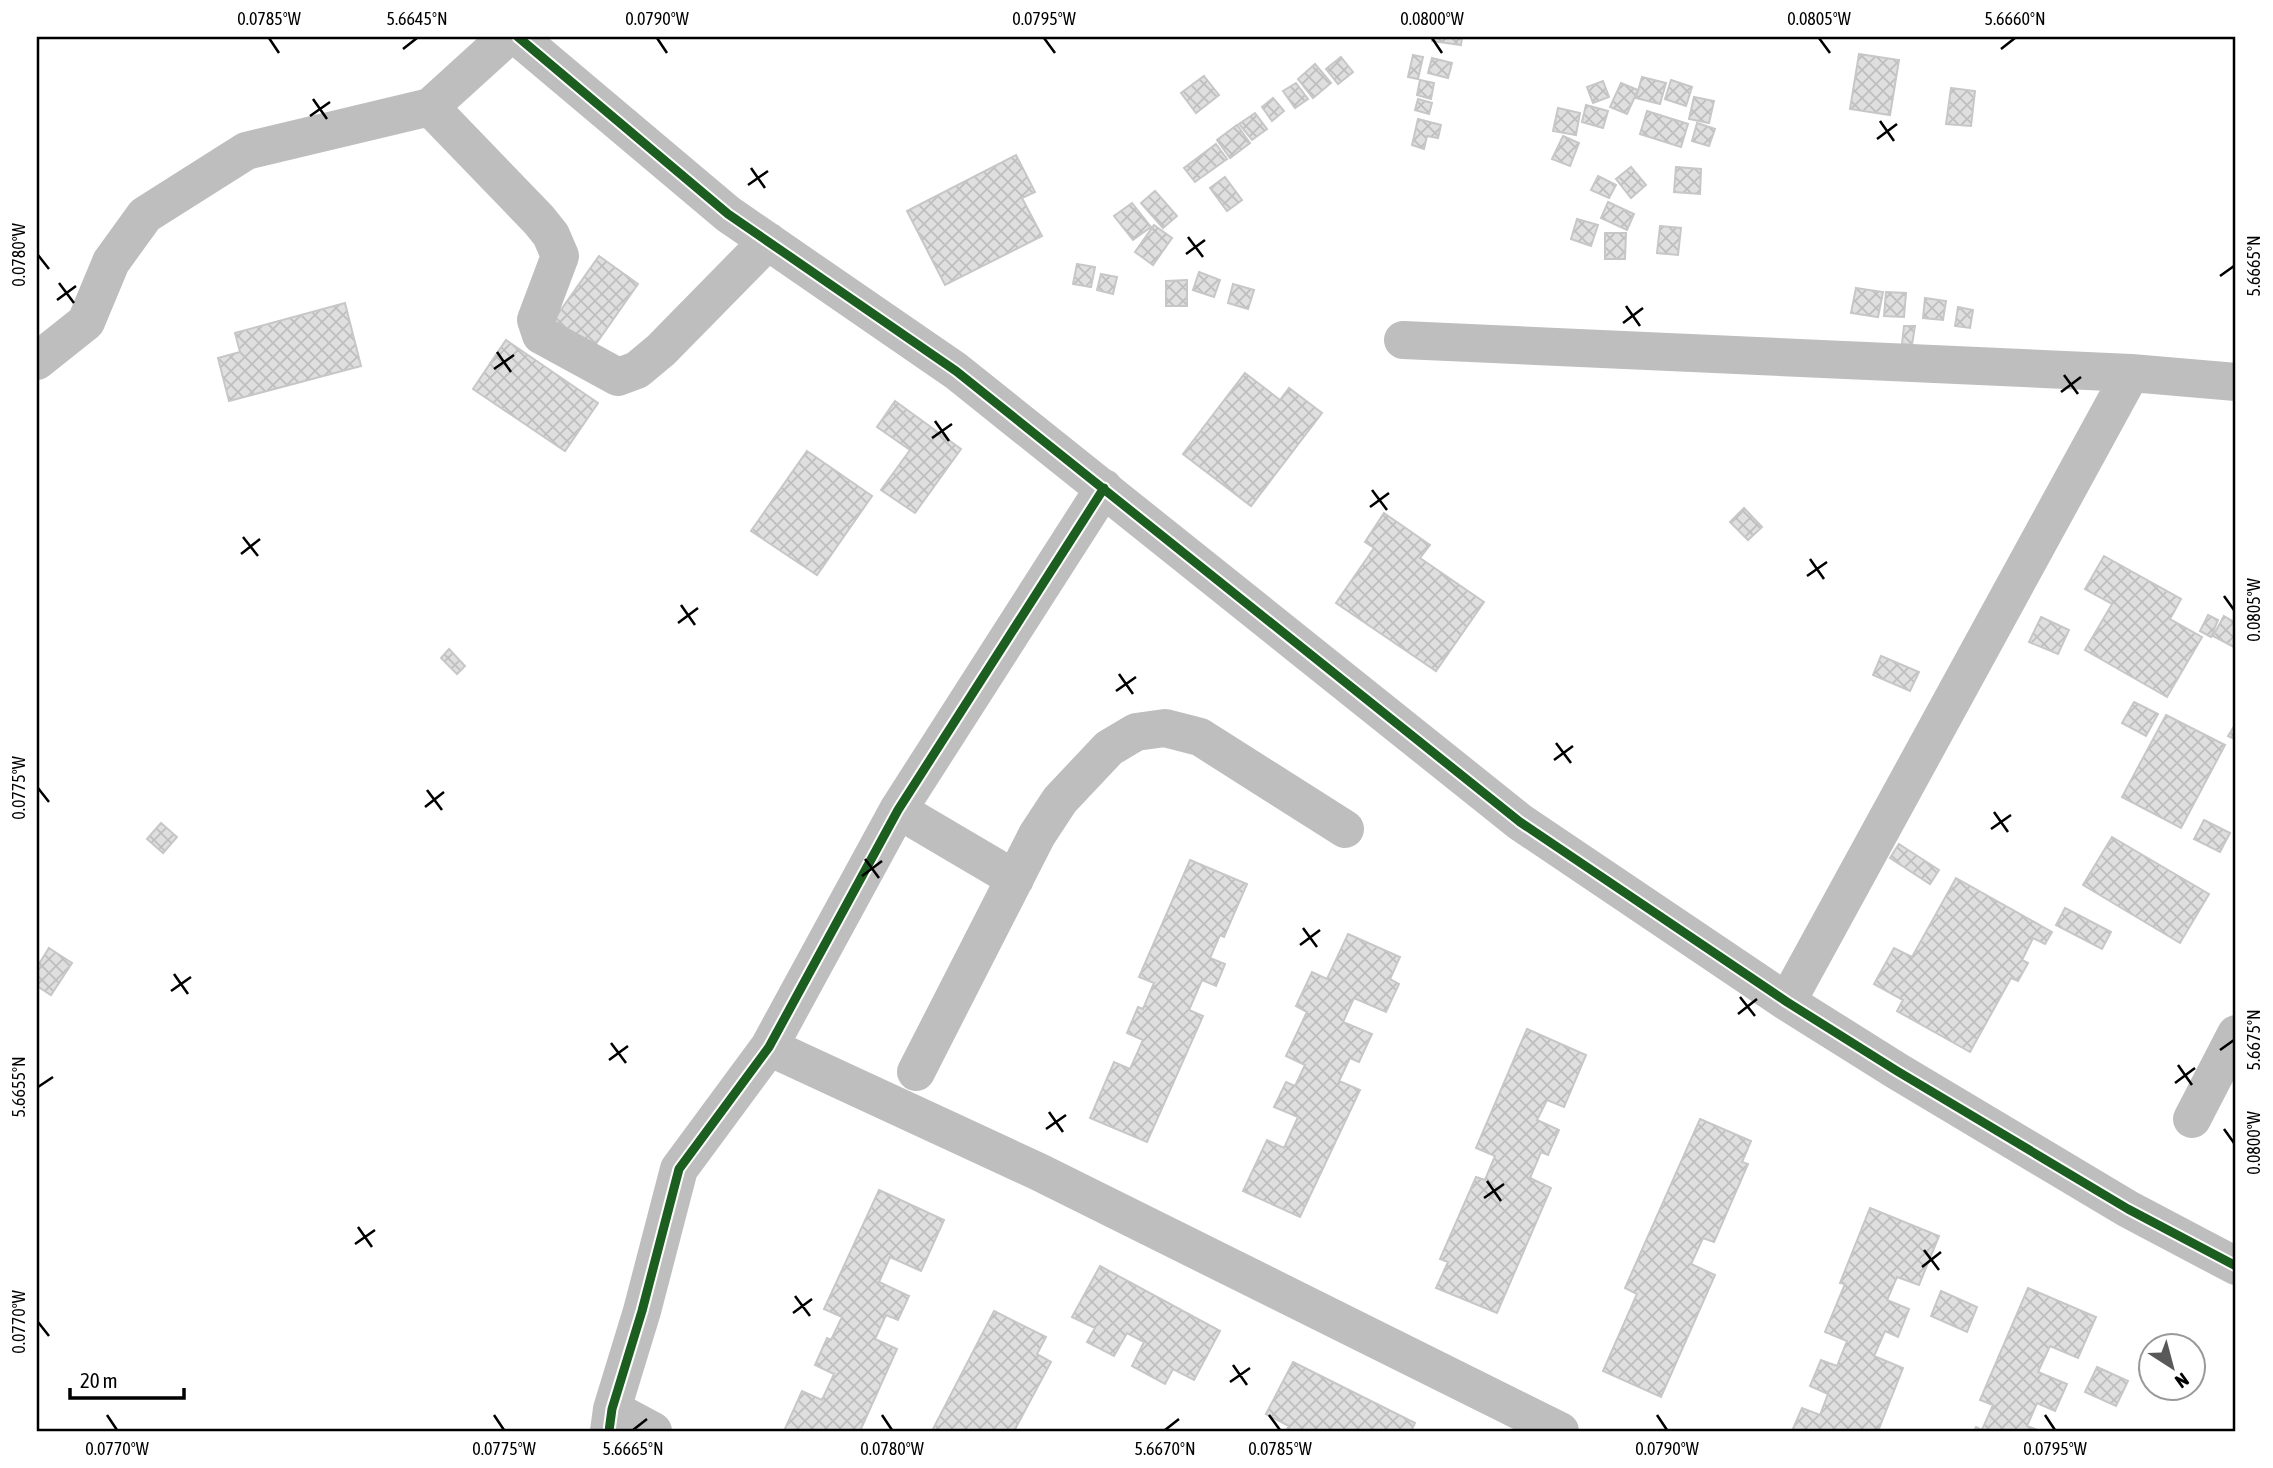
<svg xmlns="http://www.w3.org/2000/svg" width="2273" height="1468" viewBox="0 0 2273 1468" font-family="'Asap Condensed',sans-serif">
<defs>
<pattern id="building-cross-hatch" width="8" height="8" patternUnits="userSpaceOnUse" patternTransform="scale(1.75)"><rect width="8" height="8" fill="#dfdfdf"/><path d="M0 0l8 8M0 8l8-8" fill="none" stroke="#bebebe"/></pattern>
</defs>
<rect width="100%" height="100%" fill="#fff"/>
<path fill="url(#building-cross-hatch)" stroke="#c7c7c7" stroke-width="2" d="M1433,37H1462L1461,45L1432,41Z
M1859,54L1899,60L1890,115L1850,109Z
M1413,55L1423,57L1418,79L1408,77Z
M1341,57L1353,72L1338,84L1326,69Z
M1432,58L1452,63L1448,78L1428,73Z
M1315,64L1331,83L1313,98L1298,79Z
M1204,76L1219,95L1196,113L1181,93Z
M1642,77L1666,83L1660,104L1636,98Z
M1420,80L1434,83L1431,99L1417,95Z
M1671,80L1692,87L1686,106L1665,99Z
M1603,81L1609,97L1593,103L1587,87Z
M1296,83L1308,99L1295,108L1283,91Z
M1621,83L1638,90L1627,114L1610,107Z
M1951,88L1975,91L1971,126L1946,124Z
M1694,97L1714,101L1709,123L1689,119Z
M1273,98L1284,111L1272,121L1262,107Z
M1418,99L1432,103L1429,114L1415,110Z
M1586,105L1608,111L1603,128L1582,122Z
M1558,108L1580,113L1576,135L1553,131Z
M1647,111L1688,124L1681,147L1640,134Z
M1255,113L1267,129L1252,140L1239,124Z
M1418,119L1441,125L1438,138L1427,136L1424,149L1412,145Z
M1697,123L1715,129L1709,146L1692,141Z
M1237,125L1250,143L1230,158L1217,140Z
M1563,136L1579,143L1570,166L1552,159Z
M1216,144L1227,159L1195,182L1184,168Z
M1016,155L1035,192L1022,198L1042,236L945,285L907,211Z
M1631,167L1646,185L1631,198L1616,179Z
M1676,167L1701,169L1700,194L1674,192Z
M1598,176L1616,185L1609,198L1591,190Z
M1225,177L1242,200L1227,211L1210,188Z
M1155,191L1177,216L1163,228L1141,203Z
M1608,202L1634,214L1627,230L1601,218Z
M1132,203L1151,227L1133,240L1114,216Z
M1577,219L1598,225L1591,246L1571,239Z
M1154,225L1172,238L1153,265L1135,252Z
M1660,226L1681,228L1678,255L1657,253Z
M1605,233H1626L1625,259H1605Z
M599,256L638,284L586,358L546,331Z
M1077,264L1095,267L1091,287L1073,284Z
M1199,272L1220,280L1214,297L1193,290Z
M1101,274L1117,277L1113,294L1097,290Z
M1187,280V306H1166V281Z
M1233,284L1254,290L1248,309L1228,303Z
M1856,288L1883,292L1878,317L1851,313Z
M1886,292L1906,293L1904,317L1884,316Z
M1925,298L1946,301L1943,320L1923,318Z
M345,303L361,366L229,401L218,358L240,352L235,333Z
M1958,307L1973,310L1970,328L1955,326Z
M1904,326H1915L1912,345L1902,344Z
M506,340L598,403L565,451L473,389Z
M1245,373L1280,400L1289,388L1322,413L1251,506L1183,454Z
M895,401L961,449L915,513L881,490L910,450L877,427Z
M807,451L872,496L817,575L751,531Z
M1744,508L1762,527L1748,540L1730,522Z
M1384,513L1430,545L1420,558L1484,602L1436,671L1336,603L1374,548L1365,542Z
M2104,556L2181,599L2170,619L2202,637L2167,697L2085,650L2112,604L2085,589Z
M2208,615L2218,620L2211,637L2200,631Z
M2224,616L2236,623V648L2213,636Z
M2041,617L2069,630L2058,654L2029,642Z
M449,649L465,666L457,674L441,658Z
M1881,656L1919,672L1910,691L1873,675Z
M2134,702L2158,714L2146,736L2122,723Z
M2166,715L2225,745L2181,828L2122,797Z
M2236,723V740L2228,736Z
M2204,820L2230,833L2220,852L2194,839Z
M161,823L177,837L163,853L147,839Z
M2112,837L2209,894L2180,943L2083,885Z
M1899,844L1939,870L1930,884L1890,858Z
M1190,860L1247,884L1224,937L1220,935L1210,958L1225,964L1216,986L1202,980L1189,1010L1203,1016L1147,1142L1090,1118L1114,1062L1130,1069L1143,1040L1127,1033L1138,1007L1143,1009L1154,983L1139,977Z
M1956,878L2052,932L2045,944L2033,938L2022,960L2028,963L2018,981L2011,978L1970,1052L1897,1011L1903,1000L1874,984L1894,948L1912,957Z
M2065,908L2111,932L2102,949L2056,925Z
M1348,934L1400,957L1390,979L1399,984L1386,1012L1354,998L1343,1022L1372,1034L1359,1062L1350,1058L1339,1081L1360,1090L1300,1217L1243,1191L1267,1140L1284,1148L1298,1117L1274,1107L1286,1082L1295,1086L1305,1065L1286,1056L1307,1012L1296,1006L1312,972L1327,979Z
M49,948L72,963L51,995L37,986V967Z
M1527,1029L1586,1055L1564,1107L1547,1100L1537,1120L1559,1130L1548,1155L1541,1152L1530,1178L1551,1188L1497,1313L1436,1288L1448,1262L1440,1259L1476,1177L1485,1180L1495,1156L1476,1148Z
M1700,1119L1751,1141L1742,1162L1748,1164L1714,1242L1703,1238L1691,1264L1715,1275L1661,1397L1603,1371L1637,1294L1625,1288Z
M879,1190L944,1220L921,1271L890,1257L879,1282L909,1296L898,1320L886,1315L875,1339L897,1349L860,1431H784L802,1391L822,1400L834,1374L815,1365L827,1338L831,1340L842,1317L824,1309Z
M1870,1208L1939,1236L1919,1285L1897,1277L1887,1300L1909,1309L1898,1337L1885,1331L1874,1356L1903,1368L1878,1431H1792L1802,1408L1820,1415L1828,1394L1810,1386L1821,1360L1837,1366L1847,1341L1825,1332L1845,1284L1840,1283Z
M1100,1266L1220,1331L1194,1380L1173,1369L1165,1384L1132,1366L1144,1342L1127,1333L1114,1356L1087,1342L1095,1328L1072,1317Z
M2028,1288L2096,1317L2078,1358L2050,1346L2038,1372L2067,1384L2055,1411L2037,1403L2027,1426L2040,1431H1974L1976,1427L1982,1430L1993,1405L1980,1400Z
M1941,1291L1977,1307L1967,1332L1931,1316Z
M994,1311L1046,1337L1037,1354L1051,1362L1014,1431H932Z
M1293,1362L1415,1423L1411,1431H1286L1289,1426L1266,1414Z
M2097,1367L2128,1381L2116,1406L2085,1392Z"/>
<g fill="none" stroke-linecap="round" stroke-linejoin="round">
<path stroke="#bebebe" stroke-width="38" d="M518,37L728,214L956,371L1520,822L1787,1002L1897,1071L2128,1209L2236,1266
M430,107L539,220L551,235L560,256L536,320L541,335L618,377L637,370L661,350L768,241
M1403,340L2131,373L2236,382
M37,361L86,322L111,262L145,215L246,151L430,107L507,37
M898,810L1015,879
M1787,1002L2131,373
M769,1047L1039,1172L1560,1431
M916,1072L1037,835L1060,800L1109,748L1136,732L1165,728L1200,737L1345,829
M2192,1119L2236,1034
M612,1409L653,1431
M609,1431L612,1409L642,1311L679,1169L769,1047L898,810L1104,488"/>
<g stroke="#fff" stroke-width="13">
<path id="cycleway" d="M518,37L728,214L956,371L1520,822L1787,1002L1897,1071L2128,1209L2236,1266
M609,1431L612,1409L642,1311L679,1169L769,1047L898,810L1104,488"/>
</g>
<use href="#cycleway" stroke="#1b5e20" stroke-width="9"/>
</g>
<path fill="none" stroke="#000" stroke-width="2.5" d="M269,38L279,53M657,38L667,53M1044,38L1055,53M1432,38L1442,53M1819,38L1830,53M403,49L417,38M2001,49L2015,38M313,99L327,119M310,116L330,102M1880,121L1894,141M1877,139L1897,124M751,168L765,188M748,185L768,171M1188,237L1203,257M1186,254L1205,240M38,255L49,269M2220,276L2234,266M59,283L74,303M57,300L76,286M1626,306L1640,326M1623,323L1643,308M497,352L511,372M494,369L514,355M2064,375L2078,394M2061,392L2081,377M935,421L949,441M932,438L952,424M1372,490L1387,510M1370,507L1389,493M243,537L258,556M241,554L260,539M1810,559L1824,579M1807,576L1827,562M2224,596L2234,610M681,605L695,625M678,623L698,608M1119,674L1133,694M1116,691L1136,677M1556,743L1571,763M1554,760L1573,746M38,788L49,802M427,790L442,810M425,807L444,792M1994,812L2008,832M1991,829L2011,815M865,859L879,878M862,876L882,861M1303,928L1317,947M1300,945L1320,930M174,974L188,994M171,991L191,977M1740,997L1755,1016M1738,1014L1757,999M611,1043L626,1063M2220,1050L2234,1040M609,1060L628,1046M2178,1065L2192,1085M2175,1083L2195,1068M38,1087L53,1077M1049,1112L1063,1132M1046,1129L1066,1115M2224,1129L2234,1143M1487,1181L1501,1201M1484,1198L1504,1184M358,1227L372,1247M355,1244L375,1230M1924,1250L1939,1270M1922,1267L1941,1252M795,1296L810,1316M793,1313L812,1299M38,1322L49,1336M1233,1365L1247,1385M1230,1382L1250,1368M107,1415L117,1430M494,1415L504,1430M882,1415L892,1430M1269,1415L1280,1430M1657,1415L1667,1430M2045,1415L2055,1430M633,1430L647,1419M1165,1430L1179,1419"/>
<rect width="2273" height="1468" fill="none" stroke="#ffffff" stroke-width="77"/>
<g transform="translate(2172 1367) rotate(144)"><circle r="33" fill="#ffffff" stroke="#999999" stroke-width="2"/>
<path d="M0-5L12 26L0 18L-12 26Z" fill="#595959"/>
<text y="-10" font-size="19" font-weight="bold" text-anchor="middle" fill="#000000">N</text>
</g>
<path d="M70 1388v10h114v-10" fill="none" stroke="#000000" stroke-width="3.5"/>
<text x="80" y="1388" font-size="21" fill="#000000" stroke="#ffffff" stroke-width="5" paint-order="stroke">20 m</text>
<rect x="38" y="38" width="2196" height="1392" fill="none" stroke="#000" stroke-width="2.5"/>
<g font-size="18" text-anchor="middle" fill="#000">
<text x="269" y="25">0.0785°W</text>
<text x="417" y="25">5.6645°N</text>
<text x="657" y="25">0.0790°W</text>
<text x="1044" y="25">0.0795°W</text>
<text x="1432" y="25">0.0800°W</text>
<text x="1819" y="25">0.0805°W</text>
<text x="2015" y="25">5.6660°N</text>
<text transform="translate(19 255) rotate(-90)" y="6">0.0780°W</text>
<text transform="translate(2254 266) rotate(-90)" y="6">5.6665°N</text>
<text transform="translate(2254 610) rotate(-90)" y="6">0.0805°W</text>
<text transform="translate(19 788) rotate(-90)" y="6">0.0775°W</text>
<text transform="translate(2254 1040) rotate(-90)" y="6">5.6675°N</text>
<text transform="translate(19 1087) rotate(-90)" y="6">5.6655°N</text>
<text transform="translate(2254 1143) rotate(-90)" y="6">0.0800°W</text>
<text transform="translate(19 1322) rotate(-90)" y="6">0.0770°W</text>
<text x="117" y="1455">0.0770°W</text>
<text x="504" y="1455">0.0775°W</text>
<text x="633" y="1455">5.6665°N</text>
<text x="892" y="1455">0.0780°W</text>
<text x="1165" y="1455">5.6670°N</text>
<text x="1280" y="1455">0.0785°W</text>
<text x="1667" y="1455">0.0790°W</text>
<text x="2055" y="1455">0.0795°W</text>
</g>
</svg>
